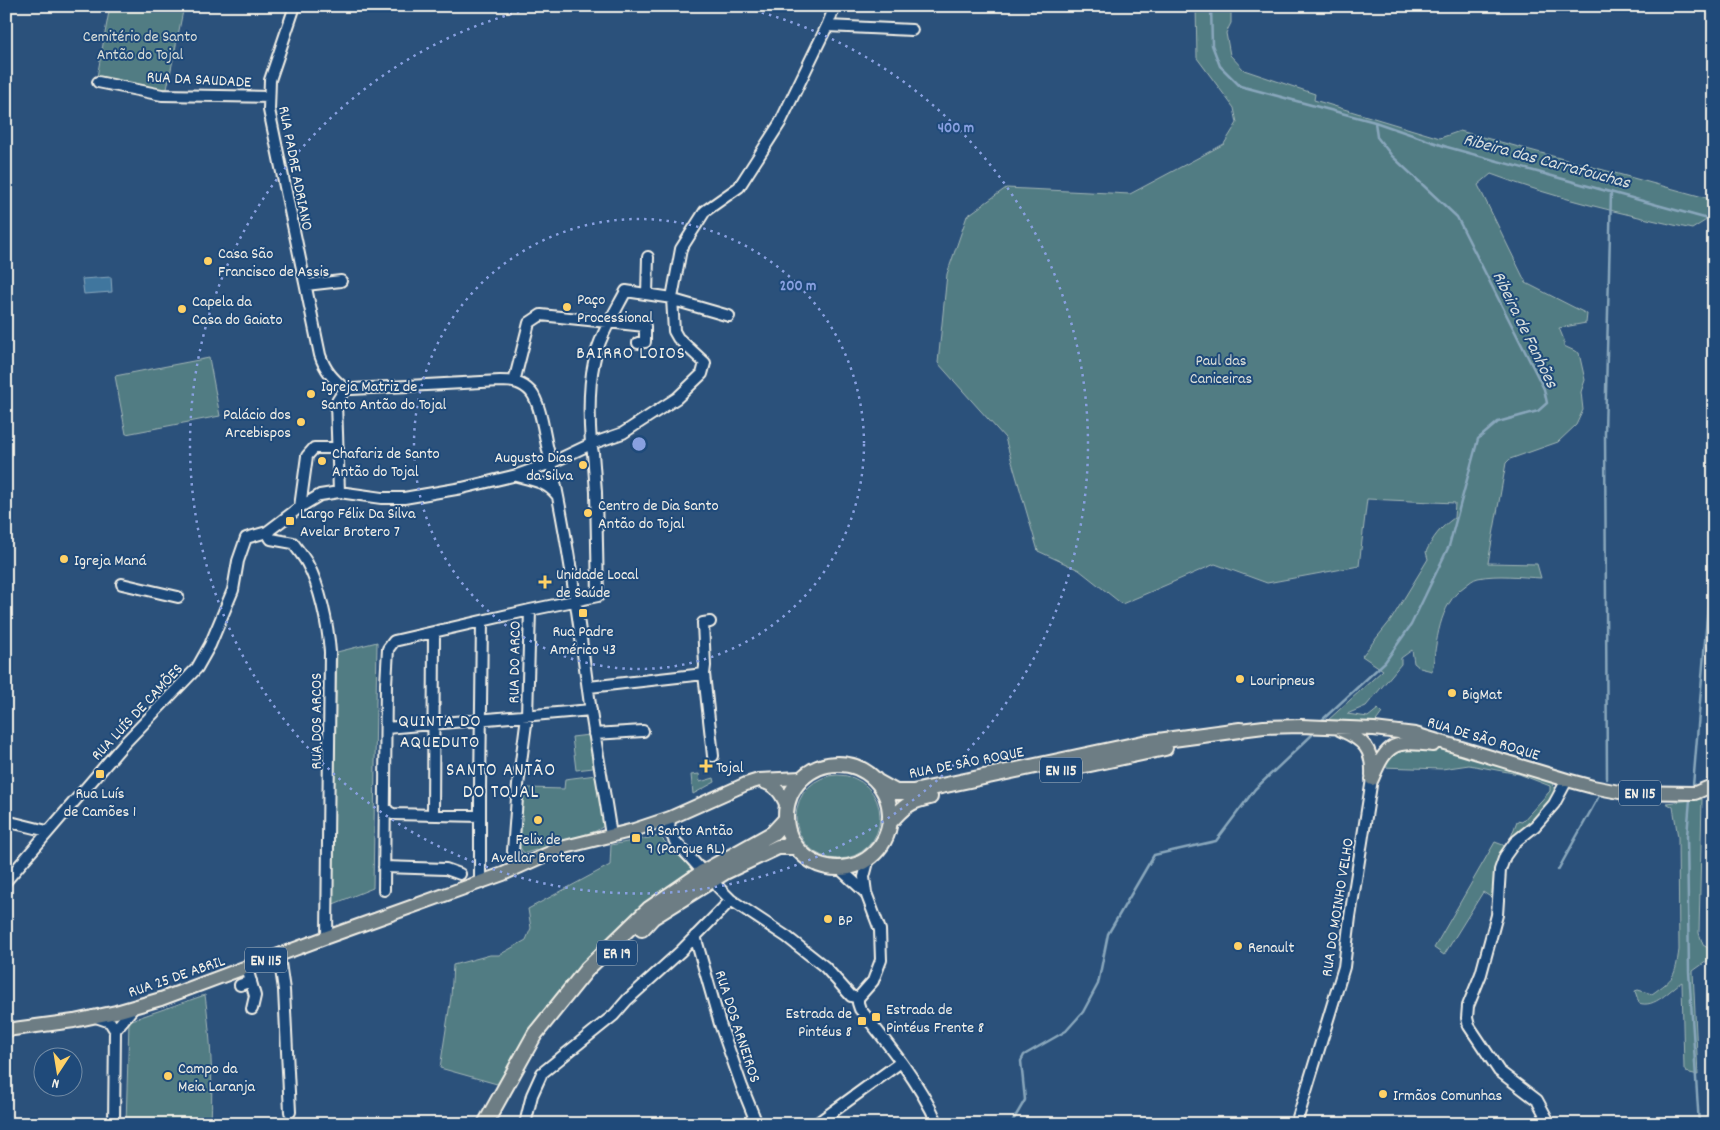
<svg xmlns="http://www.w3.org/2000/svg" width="1720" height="1130" viewBox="0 0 1720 1130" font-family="Dekko,sans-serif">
<rect width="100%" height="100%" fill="#2b517b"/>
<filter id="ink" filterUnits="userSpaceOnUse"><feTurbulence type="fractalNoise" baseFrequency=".02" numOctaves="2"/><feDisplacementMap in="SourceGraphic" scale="10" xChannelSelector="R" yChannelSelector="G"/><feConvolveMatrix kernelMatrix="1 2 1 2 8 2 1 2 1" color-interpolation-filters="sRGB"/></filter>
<g filter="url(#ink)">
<path fill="#517b83" stroke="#a2b6b6" d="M110,6H184L167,89L132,87L97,77Z
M1196,6H1231V23L1226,33L1230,55L1244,70L1315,94L1314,100L1440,138L1460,131L1714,200V218L1708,219L1692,229C1624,214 1557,199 1491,174L1478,185L1526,283L1587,314L1586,323L1559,328L1564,340V346L1579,353L1585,380L1581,392L1583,410L1576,425L1558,442L1510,459L1506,463L1488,563L1537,564L1541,578C1521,577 1497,574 1478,578C1473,579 1469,583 1465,586C1438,605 1437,642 1432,671L1420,668L1414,663L1412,650L1401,658V664L1366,706L1347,714L1368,717L1378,709L1382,713L1374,724L1328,723L1327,721L1383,670L1362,656L1391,620L1428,559L1426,552C1433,537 1440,528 1454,518L1455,503L1367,499L1359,566L1267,583L1215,564L1122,604L1079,570L1038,551L1005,438L938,363L947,274L967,216L1006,188L1130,194L1224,144L1237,123L1234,108L1197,58Z
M209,358L220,416L126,434L115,376Z
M377,642L373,888L331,905L337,652Z
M589,735L593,768L576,770L572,737Z
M1414,746L1451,751L1552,782C1563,803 1529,826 1515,838L1511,837L1517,821L1522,822L1550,791V786L1519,774L1469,765L1442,769L1381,767L1392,752Z
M699,774L700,782L714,778L715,782L693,794L691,775Z
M796 817a42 42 0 1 1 84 0a42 42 0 1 1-84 0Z
M596,775L605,821L604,826L596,831L526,853L523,852L518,844L523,790L528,788L564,789L565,779Z
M1702,799L1699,933L1703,945L1708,948L1714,946V956L1693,971L1698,1075L1686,1072L1684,1069L1682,982C1670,989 1655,1009 1639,1003L1635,991L1638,990L1652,994C1674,978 1675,978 1679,950L1678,837L1673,807L1666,803Z
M659,836L694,871L592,955L547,1006L497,1084L440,1068L451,997L453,965L490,955H499L526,940L531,928L528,909L610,865L611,845Z
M1495,842L1503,845L1506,848L1495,866V900L1483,892L1444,955L1434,948Z
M205,995C211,1038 213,1080 211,1124H126L129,1021Z"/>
<path fill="#41769e" stroke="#89a7bc" d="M111,277L112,292L84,294L82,279Z"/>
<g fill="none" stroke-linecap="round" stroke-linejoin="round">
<path stroke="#89a7bc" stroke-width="2.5" d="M1211,6L1212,45L1220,66L1240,86L1375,122L1447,147L1708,219L1714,218
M1708,219L1714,229
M1321,721L1385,662L1411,625L1449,546L1478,439L1498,422L1538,411L1547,403L1544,389L1457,217L1392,156L1377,137L1375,122
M1607,779L1605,433L1611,192
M1693,786L1708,605L1710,521L1714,468
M1690,799L1687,836L1689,971L1699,1124
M1558,870L1599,796
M1011,1124L1025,1100L1021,1061L1024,1055L1066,1031L1083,1012L1098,984L1108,934L1154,855L1216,841L1255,789L1312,735"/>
<g stroke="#f4f1e8" stroke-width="14">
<path id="minor" d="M295,6L270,80L269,110L320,355C325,370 332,378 345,389
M827,26L912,30
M98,82L162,95L269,97
M306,285L341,281
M647,294L648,257
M672,298L626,291C615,312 598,339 594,362C588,389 589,417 591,444L623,433L677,398L702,374L705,363L678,338L674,331L672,298L681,249L705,211L739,187L780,123L827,26L835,6
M672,301H677L729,316
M514,382L529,323L541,315L645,326V342L638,343
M345,389H352L500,381C512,381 522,382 531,392C541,404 544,435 548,450C568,536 579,624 591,712C597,753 605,794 611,836
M517,476C533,480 546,482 557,495
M339,492L336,403L345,389
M300,507L307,456L314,448H338
M267,532L271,539L293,543C298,550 303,556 307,563C320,586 328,625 330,652L327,937
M122,584L178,597
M710,622L703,623L705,666L704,674L713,756
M589,687L704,674
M386,728L591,710
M594,734L643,731
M385,807L389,812L393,814L480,816
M433,815L434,633
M670,818L669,830L675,841L703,872
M6,821L47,831
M384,867L446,869L460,874
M520,867L513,851L518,785L527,716L530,610
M840,869L866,893
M6,881L122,746L197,668L210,645L233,590L238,561L246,538L267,532L300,507L320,495L339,492L382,498H404L462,488L517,475L551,463L591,444L593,453L596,492L598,596L530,610L394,641L388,649L386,684L384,890
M480,882V788L482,622
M718,887L731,900L787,937L825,967L851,996L858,998
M695,936L720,1024L742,1087L757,1124
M279,956L284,990L290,1112
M247,968L255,996L252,1009
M240,985L251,981
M858,998L873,981L881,960L880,930L866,893L864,877L869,858
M858,998V1003L860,1009C889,1045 919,1082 938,1124
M93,1016L110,1022L115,1030L114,1124
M115,1030L134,1007
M525,1124L532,1095L542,1073L614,1015L627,1000L681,951L731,900
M816,1124L901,1062
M1296,1124L1344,967L1350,917L1372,779
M1550,1124L1537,1100L1499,1071L1469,1026L1467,1018L1468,1006L1481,974L1497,915L1500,870L1505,856L1515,842L1535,826L1554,804L1567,780"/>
</g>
<g stroke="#f4f1e8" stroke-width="16">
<path id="major" d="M1240,730L1264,727L1301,726L1374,729L1415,734L1567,780L1593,787L1619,792L1695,793L1714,785
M1341,730C1364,740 1373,749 1372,775
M1372,779C1387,743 1394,740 1433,745
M764,782C776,786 781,793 786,804
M6,1030L74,1021L116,1012L161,999L327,937L503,874L561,848L634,830L670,818L746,784L759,780L801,778"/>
</g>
<g stroke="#f4f1e8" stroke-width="18">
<path id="highway" d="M786 816a52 52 0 1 1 104 0a52 52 0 1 1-104 0Z
M1062,770L1165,748
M878,782L896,792H913L1143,743L1240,730
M890,822C903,807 910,801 930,797
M642,929L653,917L725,872L778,847H795
M485,1124L535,1034L588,968L649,909L703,872L773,833L785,820"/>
</g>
<use href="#minor" stroke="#1f4a7a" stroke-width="10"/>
<use href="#major" stroke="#6d7d84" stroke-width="12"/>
<use href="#highway" stroke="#6d7d84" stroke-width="14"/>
</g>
</g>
<g fill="none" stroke="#88a0e0" stroke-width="2.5" stroke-dasharray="2.5 5">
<circle cx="639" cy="444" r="225"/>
<path d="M740 7A449 449 0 1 1 538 7"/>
</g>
<g fill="#ffd166" stroke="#1f4a7a" stroke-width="2">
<circle cx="208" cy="261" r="5"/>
<circle cx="567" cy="307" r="5"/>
<circle cx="182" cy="309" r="5"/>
<circle cx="311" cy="394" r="5"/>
<circle cx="301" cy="422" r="5"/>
<circle cx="322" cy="461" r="5"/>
<circle cx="583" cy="465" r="5"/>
<circle cx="588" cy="513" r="5"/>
<rect x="285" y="516" width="10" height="10" rx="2.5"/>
<circle cx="64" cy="559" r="5"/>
<path d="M542.5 574.5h5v5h5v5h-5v5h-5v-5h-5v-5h5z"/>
<rect x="578" y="608" width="10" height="10" rx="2.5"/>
<circle cx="1240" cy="679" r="5"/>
<circle cx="1452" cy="693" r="5"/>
<path d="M703.5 758.5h5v5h5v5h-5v5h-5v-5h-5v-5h5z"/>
<rect x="95" y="769" width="10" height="10" rx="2.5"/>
<circle cx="538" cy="820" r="5"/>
<rect x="631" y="833" width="10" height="10" rx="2.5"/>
<circle cx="828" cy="919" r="5"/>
<circle cx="1238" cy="946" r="5"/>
<rect x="871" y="1012" width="10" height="10" rx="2.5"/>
<rect x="857" y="1016" width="10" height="10" rx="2.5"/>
<circle cx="168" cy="1076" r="5"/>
<circle cx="1383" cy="1094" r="5"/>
</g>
<g text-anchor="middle" stroke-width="4" stroke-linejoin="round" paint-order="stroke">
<g fill="#1f4a7a" stroke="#b4bfc7" stroke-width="1">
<rect x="1040" y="757.5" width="42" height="25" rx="4"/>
<rect x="1619" y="780.5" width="42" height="25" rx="4"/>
<rect x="597" y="940.5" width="40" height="25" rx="4"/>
<rect x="245" y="947.5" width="42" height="25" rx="4"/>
</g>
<g font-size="15" font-weight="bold" fill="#f4f1e8">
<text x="1061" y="775">EN 115</text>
<text x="1640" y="798">EN 115</text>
<text x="617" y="958">ER 19</text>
<text x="266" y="965">EN 115</text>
</g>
<g font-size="16" fill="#dcdfd9" stroke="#1f4a7a">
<text x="140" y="41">Cemitério de Santo<tspan x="140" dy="18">Antão do Tojal</tspan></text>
<text x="1221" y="365">Paul das<tspan x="1221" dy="18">Caniceiras</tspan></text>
</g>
<g font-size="16" fill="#f4f1e8" stroke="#1f4a7a">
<text transform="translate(199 78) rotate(3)" y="6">RUA DA SAUDADE</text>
<text transform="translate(297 168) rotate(79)" y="6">RUA PADRE ADRIANO</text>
<text transform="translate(513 662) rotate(-89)" y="6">RUA DO ARCO</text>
<text transform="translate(136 711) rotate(-47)" y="6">RUA LUÍS DE CAMÕES</text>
<text transform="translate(315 721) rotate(-90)" y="6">RUA DOS ARCOS</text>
<text transform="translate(1484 737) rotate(17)" y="6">RUA DE SÃO ROQUE</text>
<text transform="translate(966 761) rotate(-11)" y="6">RUA DE SÃO ROQUE</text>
<text transform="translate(1336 907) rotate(-81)" y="6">RUA DO MOINHO VELHO</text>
<text transform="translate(176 975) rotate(-19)" y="6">RUA 25 DE ABRIL</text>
<text transform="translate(739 1026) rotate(72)" y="6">RUA DOS ARNEIROS</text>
</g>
<g font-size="16" fill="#f4f1e8" stroke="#1f4a7a" text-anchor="start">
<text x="218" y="258">Casa São<tspan x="218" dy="18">Francisco de Assis</tspan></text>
<text x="577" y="304">Paço<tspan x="577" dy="18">Processional</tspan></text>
<text x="192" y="306">Capela da<tspan x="192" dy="18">Casa do Gaiato</tspan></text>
<text x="321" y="391">Igreja Matriz de<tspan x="321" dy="18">Santo Antão do Tojal</tspan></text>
<text x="291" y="419" text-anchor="end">Palácio dos<tspan x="291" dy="18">Arcebispos</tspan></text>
<text x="332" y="458">Chafariz de Santo<tspan x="332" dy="18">Antão do Tojal</tspan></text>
<text x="573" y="462" text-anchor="end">Augusto Dias<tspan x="573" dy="18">da Silva</tspan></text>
<text x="598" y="510">Centro de Dia Santo<tspan x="598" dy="18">Antão do Tojal</tspan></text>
<text x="300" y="518">Largo Félix Da Silva<tspan x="300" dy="18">Avelar Brotero 7</tspan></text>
<text x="74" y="565">Igreja Maná</text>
<text x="556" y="579">Unidade Local<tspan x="556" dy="18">de Saúde</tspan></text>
<text x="583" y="636" text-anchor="middle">Rua Padre<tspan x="583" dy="18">Américo 43</tspan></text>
<text x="1250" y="685">Louripneus</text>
<text x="1462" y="699">BigMat</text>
<text x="716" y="772">Tojal</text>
<text x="100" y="798" text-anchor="middle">Rua Luís<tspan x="100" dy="18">de Camões 1</tspan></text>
<text x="646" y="835">R Santo Antão<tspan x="646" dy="18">9 (Parque RL)</tspan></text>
<text x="538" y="844" text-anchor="middle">Felix de<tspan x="538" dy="18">Avellar Brotero</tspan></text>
<text x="838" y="925">BP</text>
<text x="1248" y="952">Renault</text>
<text x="886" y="1014">Estrada de<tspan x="886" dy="18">Pintéus Frente 8</tspan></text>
<text x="852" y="1018" text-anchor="end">Estrada de<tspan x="852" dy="18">Pintéus 8</tspan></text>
<text x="178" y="1073">Campo da<tspan x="178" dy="18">Meia Laranja</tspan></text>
<text x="1393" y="1100">Irmãos Comunhas</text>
</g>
<g font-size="18" font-style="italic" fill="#d9dfdd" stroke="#1f4a7a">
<text transform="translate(1547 160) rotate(15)" y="6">Ribeira das Carrafouchas</text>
<text transform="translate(1526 329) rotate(64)" y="6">Ribeira de Fanhões</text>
</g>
<g font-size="18" letter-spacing="1" fill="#f4f1e8" stroke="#1f4a7a">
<text x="631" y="358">BAIRRO LOIOS</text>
<text x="440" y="726">QUINTA DO<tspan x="440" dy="21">AQUEDUTO</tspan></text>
</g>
<g font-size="19" letter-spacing="1" fill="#f4f1e8" stroke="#1f4a7a">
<text x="501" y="775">SANTO ANTÃO<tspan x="501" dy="22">DO TOJAL</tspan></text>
</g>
</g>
<circle cx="639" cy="444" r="8" fill="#88a0e0" stroke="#1f4a7a" stroke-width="2.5"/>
<g font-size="15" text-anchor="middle" font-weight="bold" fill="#88a0e0" stroke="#1f4a7a" stroke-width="4" stroke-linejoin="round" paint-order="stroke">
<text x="956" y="132">400 m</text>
<text x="798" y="290">200 m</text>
</g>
<rect width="1720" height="1130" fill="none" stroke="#1f4a7a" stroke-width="25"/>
<rect x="12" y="12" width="1695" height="1105" fill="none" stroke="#f4f1e8" stroke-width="2" filter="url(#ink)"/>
<g transform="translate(58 1072) rotate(192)"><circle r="24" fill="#1f4a7a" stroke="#748da6"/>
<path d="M0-4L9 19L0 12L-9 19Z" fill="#ffd166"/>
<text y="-8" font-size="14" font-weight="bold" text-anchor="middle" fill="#f4f1e8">N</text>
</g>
</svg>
